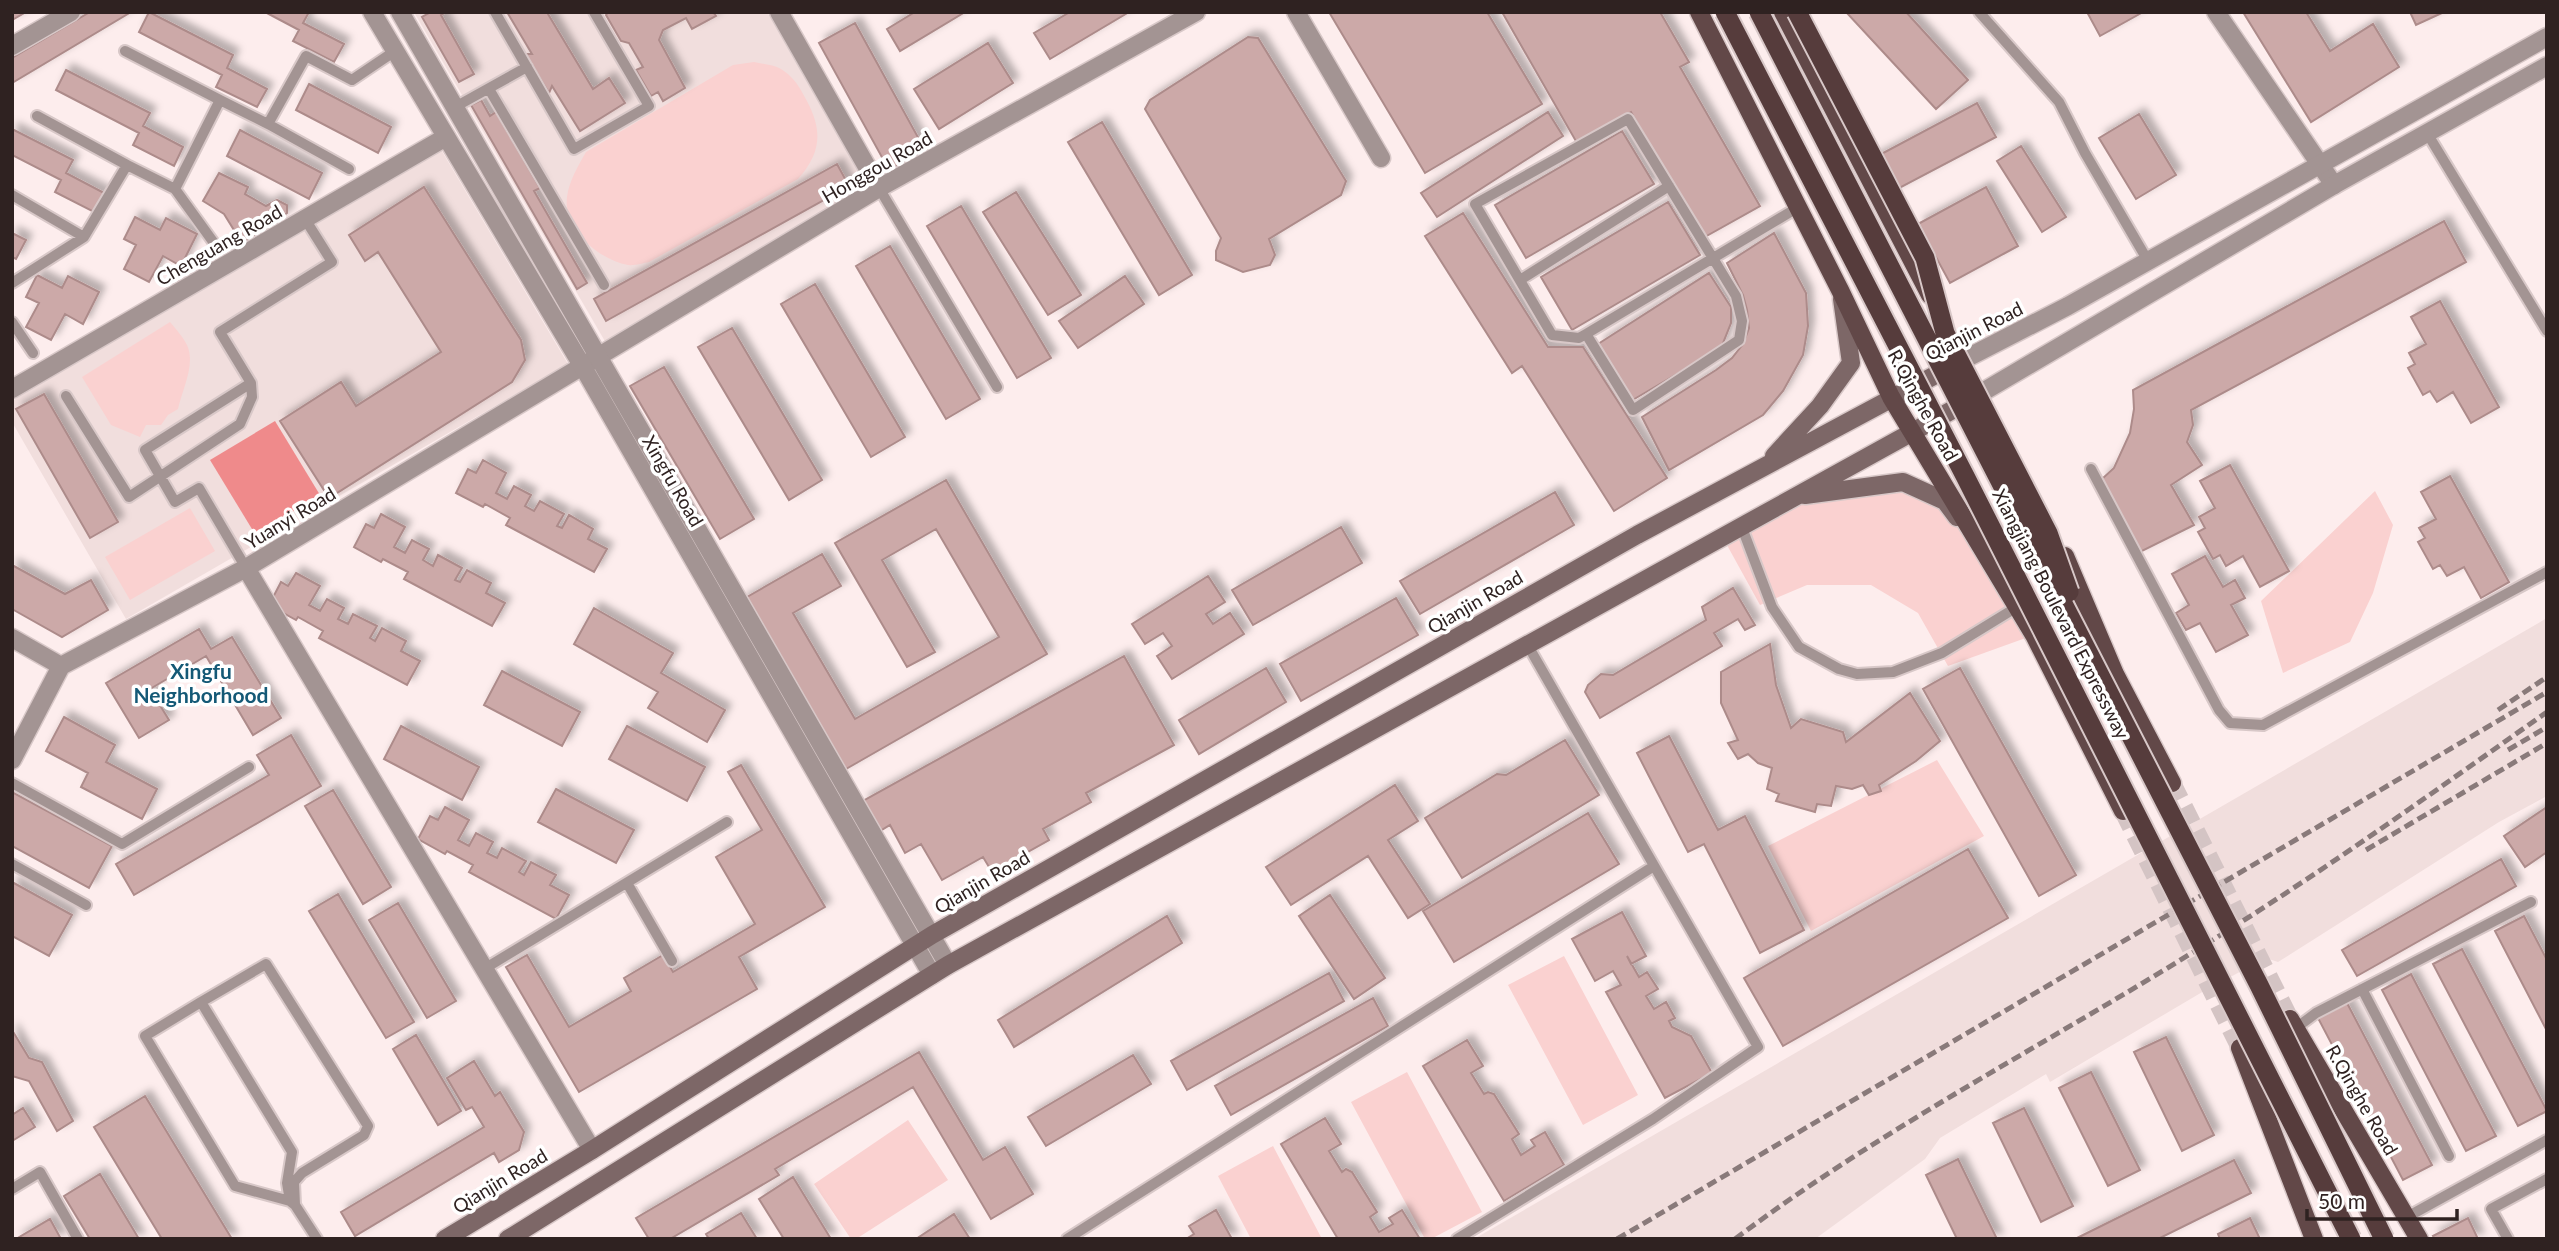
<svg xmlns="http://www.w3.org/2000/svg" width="2559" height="1251" viewBox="0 0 2559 1251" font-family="Lato,sans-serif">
<defs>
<filter id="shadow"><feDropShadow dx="6" dy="-6" stdDeviation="3.5" flood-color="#0004"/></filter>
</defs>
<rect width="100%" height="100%" fill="#fdeded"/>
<path fill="#f1dedd" d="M417,12H767L867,187L606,343L415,14Z
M440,148L568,364L126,619L12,422V401Z
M2547,618V796L2499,822L2278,962L2266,958L2204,991L2050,1082L2046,1074L1940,1138L1925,1159L1815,1239H1474Z"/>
<path fill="#fad1d0" d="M754,62C763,64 774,65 781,69C791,75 798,84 803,94C822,126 824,150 798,179L649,262C643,263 634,266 628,265C599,260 563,229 567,197C569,181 578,166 586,152L733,65Z
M170,322C176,329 183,337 187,345C196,364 182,390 178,409L168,415L161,425H146L140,437L111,425L82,377Z
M1903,482L1945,501L2034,635L1948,666L1918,613L1871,585H1807L1760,605L1722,536L1795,496Z
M2375,491L2393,525L2373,593L2350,642L2283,673L2261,601Z
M190,508L215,551L130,600L105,557Z
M1937,760L1984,836L1811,931L1768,846Z
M1564,956L1638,1095L1583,1125L1508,985Z
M1407,1072L1482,1212L1431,1239H1425L1351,1102Z
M908,1120L948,1180L856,1239H851L814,1184Z
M1273,1146L1322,1239H1251L1218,1176Z"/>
<path fill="#ef8a8b" d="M275,421L320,495L255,534L210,460Z"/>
<path fill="#cca9a8" stroke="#ad8b8a" stroke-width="2" filter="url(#shadow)" d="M12,12H26L12,20Z
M90,12H131L12,83V58Z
M149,12L233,55L227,68L267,89L257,107L216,87L222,75L139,32Z
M265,12H309L303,23L344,44L334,62L293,41L299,30Z
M431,12H446L441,15L474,74L459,82L422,17Z
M507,12H551L548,14L593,89L609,78L625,103L580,131L552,86L549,93L525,54H532Z
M608,12H713L716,16L692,29L686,18L663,30L659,40L685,88L663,101L658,92L651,96L636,70L643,67L629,43L621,41L606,15Z
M915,12H965L900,51L887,29Z
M1070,12H1129L1050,59L1034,33Z
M1329,12H1487L1542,104L1425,173Z
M1502,12H1660L1689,62L1680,67L1760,206L1703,238L1631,112L1577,143Z
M1846,12H1906L1968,80L1936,109Z
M2087,12H2143L2100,36Z
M2243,12H2306L2330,51L2373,24L2399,67L2311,122Z
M2410,12H2444L2416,25Z
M855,23L925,150L889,170L819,43Z
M1248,37L1258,38L1346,181L1341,195L1269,239L1275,255L1270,265L1243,272L1216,260V251L1221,238L1145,109L1150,100Z
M988,43L1013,83L939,129L914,89Z
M66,70L150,113L143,126L183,147L174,166L133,145L139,133L56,90Z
M309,84L391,127L378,153L296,110Z
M481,100L490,116L496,112L540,188L534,191L587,283L577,289L471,105Z
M1977,103L1996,137L1888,194L1870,160Z
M1548,112L1563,136L1437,217L1421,193Z
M2139,114L2176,175L2136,199L2099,138Z
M1102,122L1192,275L1159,295L1068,142Z
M12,129L73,160L66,173L106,194L96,213L55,192L61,180L12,155Z
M240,130L322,173L309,199L227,156Z
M1622,131L1654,184L1526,258L1495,205Z
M2021,146L2066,217L2042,232L1997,161Z
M837,164L849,186L606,321L594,299Z
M219,173L248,187L245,194L266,206L277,200L287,205V213L242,243L224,214L203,201Z
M424,187L521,340L525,360L512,382L329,498L280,421L341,382L356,406L441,352L378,252L365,261L349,235Z
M1986,187L2018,246L1950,283L1918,224Z
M1016,192L1081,295L1048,315L983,212Z
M1668,202L1700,255L1572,330L1541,277Z
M961,206L1051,358L1017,378L927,226Z
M1463,213L1548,347H1583L1667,478L1614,511L1522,366L1512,373L1425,236Z
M135,217L160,230L166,218L197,234L181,266L163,256L149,282L124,269L136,245L124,239Z
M2444,221L2466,262L2191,410L2193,425L2187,442L2202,465L2171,485L2194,525L2138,553L2102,479L2114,468L2130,433L2134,409L2133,390Z
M12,233L26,240L16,259L12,257Z
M1774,233L1806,293L1808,326L1803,355L1783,391L1763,415L1669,470L1642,417L1716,370L1732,358L1743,344L1749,328L1747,310L1743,295L1727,263Z
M890,246L980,399L946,419L856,266Z
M1709,273L1731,307V323L1721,348L1631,401L1598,344Z
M37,275L62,288L68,276L99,292L83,324L65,314L51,340L26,327L39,303L26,297Z
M1125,276L1144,304L1078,348L1059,321Z
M815,284L905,437L871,457L781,304Z
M2440,301L2499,407L2471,423L2453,392L2437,402L2430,391L2423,395L2408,368L2415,364L2409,353L2426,344L2411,317Z
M732,328L822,480L789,500L698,347Z
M664,367L754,519L720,539L630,386Z
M44,394L118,522L90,538L16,409Z
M483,460L506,473L496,493L507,499L514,486L531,495L525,506L534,511L540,501L564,514L557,526L562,528L569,515L593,529L588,539L607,549L594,572L506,525L510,518L485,504L483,507L456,493L468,469L476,473Z
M2230,465L2289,571L2260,587L2243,556L2226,566L2220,555L2213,559L2198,532L2205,528L2199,517L2215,508L2200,481Z
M2450,476L2509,582L2481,598L2464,567L2447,576L2440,565L2433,569L2418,542L2425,538L2419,528L2436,519L2421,492Z
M946,480L1047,654L839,773L740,601L822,554L841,586L793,613L855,719L999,637L936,529L882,560L935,652L907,667L835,543Z
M1555,492L1574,525L1420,614L1400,581Z
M381,514L405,527L394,547L405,553L412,540L429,549L423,560L433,566L438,555L462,568L455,580L460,582L467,570L491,583L486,593L505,603L492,626L404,579L408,572L383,559L381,562L354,547L366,524L374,528Z
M1341,527L1362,563L1253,625L1232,590Z
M2205,556L2223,587L2235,580L2245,598L2231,605L2248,635L2216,652L2200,623L2186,630L2176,613L2189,605L2172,574Z
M12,565L65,594L91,580L108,610L62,637L12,609Z
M296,573L320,586L309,605L320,611L327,599L344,608L338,619L348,624L353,614L377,626L370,638L375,641L382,628L406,641L401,651L420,661L407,685L319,638L323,631L298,617L296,620L269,605L281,582L288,586Z
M1208,576L1225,602L1206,614L1213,624L1230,613L1244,634L1172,679L1157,656L1172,646L1163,633L1145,644L1132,624Z
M1733,588L1755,625L1745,630L1738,619L1714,633L1722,646L1600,718L1585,692L1588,685L1601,674L1613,675L1706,620L1702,607Z
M1396,598L1418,635L1301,701L1280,664Z
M594,608L673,653L661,673L725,710L707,742L648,708L658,692L574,644Z
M199,629L211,649L232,637L281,718L253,735L206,656L150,689L169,720L139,738L106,683Z
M1770,644L1776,685L1791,728L1801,719L1843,732L1846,742L1910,693L1940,741L1916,761L1879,785L1881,791L1869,795L1863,785L1852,789L1836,786L1831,806L1817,804L1815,812L1776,801L1779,794L1767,789L1772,768L1758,763L1748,754L1738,759L1728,743L1738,740L1721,703V672Z
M1124,656L1174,745L1086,793L1091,802L1043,829L1049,840L992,872L983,857L942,880L921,844L905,853L890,825L880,831L863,801Z
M1266,668L1286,702L1199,754L1179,720Z
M1960,668L2076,875L2039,896L1923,689Z
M502,671L580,712L562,746L484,705Z
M64,717L115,745L106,762L157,789L142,819L81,787L88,773L46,751Z
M401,726L479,767L462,800L384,759Z
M627,726L705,767L687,801L609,759Z
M291,735L321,786L134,895L116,864L269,775L257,755Z
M1669,736L1718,830L1745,816L1804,930L1760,953L1704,844L1688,852L1637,753Z
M1565,740L1599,795L1462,878L1425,818L1497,774L1506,775Z
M741,765L825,907L739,957L757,989L579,1092L506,967L527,955L569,1027L631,991L624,978L663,955L673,972L755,924L716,857L762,830L728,772Z
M1395,785L1418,821L1388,840L1430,904L1408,918L1368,856L1291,905L1266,867Z
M556,789L634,830L616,863L538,822Z
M333,790L391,887L363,904L305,806Z
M12,792L112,846L89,888L12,846Z
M445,807L469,820L458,840L469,846L476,833L493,842L487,853L497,858L502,848L526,861L519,872L524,875L531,862L556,875L550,885L569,895L556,919L469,872L473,865L447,851L445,854L418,839L430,816L438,820Z
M2547,807V852L2525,867L2504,836Z
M1588,813L1619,864L1454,962L1423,911Z
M1968,849L2008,918L1783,1046L1744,978Z
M2501,859L2516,886L2357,976L2342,950Z
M12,882L72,915L49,956L12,936Z
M338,894L414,1022L386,1038L309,911Z
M1330,895L1385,978L1354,999L1299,916Z
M398,903L456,1001L427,1018L369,920Z
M1622,912L1646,956L1631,964L1627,956L1639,977L1647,972L1658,989L1646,996L1654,1009L1666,1002L1675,1018L1669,1021L1672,1027L1691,1036L1712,1073L1665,1098L1606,992L1621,985L1613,971L1595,981L1572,939Z
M1167,916L1182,943L1014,1047L998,1020Z
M2524,916L2547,960V1031L2495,931Z
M2462,949L2547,1111L2518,1126L2433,964Z
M1329,973L1344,1001L1187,1090L1171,1061Z
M2411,974L2496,1136L2466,1151L2382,990Z
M1373,998L1388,1026L1231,1115L1215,1086Z
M2347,1003L2432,1165L2403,1180L2318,1018Z
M12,1030L29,1058L42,1062L73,1121L57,1131L29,1081L12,1076Z
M416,1035L461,1111L438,1125L393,1049Z
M2166,1037L2214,1135L2182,1151L2134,1052Z
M1467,1040L1483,1066L1471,1073L1484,1094L1488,1092L1494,1094L1519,1134L1512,1139L1521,1155L1535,1146L1531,1140L1545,1132L1564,1165L1504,1201L1423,1066Z
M919,1052L983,1160L1005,1147L1033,1194L991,1219L913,1087L775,1169L779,1175L670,1239H649L636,1218Z
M1133,1055L1151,1084L1046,1146L1028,1117Z
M474,1061L495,1096L500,1092L524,1132L519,1150L499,1162L494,1153L355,1236L341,1212L484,1127L472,1107L466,1110L447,1078Z
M2091,1072L2140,1170L2108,1186L2059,1088Z
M145,1096L232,1239H162L94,1127Z
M23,1108L35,1127L12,1141V1115Z
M2024,1108L2073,1206L2041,1222L1993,1123Z
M1325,1118L1341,1144L1329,1151L1342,1172L1346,1169L1352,1172L1377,1212L1370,1217L1379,1232L1393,1224L1389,1218L1402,1210L1420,1239H1338L1281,1144Z
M1958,1159L1997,1239H1957L1926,1175Z
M2234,1160L2251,1193L2158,1239H2075Z
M100,1174L139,1239H90L64,1196Z
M793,1177L831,1239H784L759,1199Z
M1216,1210L1232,1239H1186L1194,1234L1189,1226Z
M741,1213L757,1239H709L706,1234Z
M954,1214L970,1239H916Z
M2250,1218L2260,1239H2220L2218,1234Z
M2468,1218L2478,1239H2435L2433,1236Z
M50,1219L61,1239H16Z"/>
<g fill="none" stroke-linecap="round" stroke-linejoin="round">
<path stroke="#d4c4c4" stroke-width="18" stroke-dasharray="18 9" stroke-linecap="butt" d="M2172,783L2290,1019
M2123,811L2240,1048"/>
<g stroke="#d8c8c8" stroke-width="14">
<path id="service" d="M495,12L574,149L649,106L594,12
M1979,12L2059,102L2085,153L2148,261
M125,51L220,100
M489,89L604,285
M455,107L527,67
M37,116L127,165
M268,124L349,169
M2427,133L2547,331
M879,188L997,387
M175,189L214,243
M12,195L84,237
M1520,280L1669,186
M12,283L84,237L127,165L175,189L220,100L268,124L306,56L352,80L395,51
M12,322L33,353
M1586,334L1633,410L1739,340L1742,321L1736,296L1628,119L1475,204L1552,335L1579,338L1586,334L1797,208
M66,396L129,497L240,424L252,397L251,383
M2091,469L2219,710L2230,723L2263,725L2547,572
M1741,525L1772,607L1799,647L1839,669L1857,674L1893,672L1942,653L2017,607
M246,568L199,488L175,502L145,450L251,383L220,332L332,262L305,219
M12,783L122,844L249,767
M12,864L86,905
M627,883L672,961
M484,969L727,822
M2362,989L2449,1156
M201,1002L145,1036L235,1186L290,1201
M2296,1028L2316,1013L2531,902
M12,1189L40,1172L78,1239
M295,1205L294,1182L302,1173L364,1135L368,1126L266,964L201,1002L292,1152L287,1183L290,1201L295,1205L317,1239
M2407,1217L2547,1140
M1067,1239L1654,866
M1457,1239L1653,1119L1758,1047L1527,644
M2508,1239L2491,1209L2547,1179"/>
</g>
<g stroke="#d8c8c8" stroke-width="21">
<path id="minor" d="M779,12L879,188
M1296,12L1381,158
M2216,12L2334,185
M12,389L446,137
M246,568L592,1150
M12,638L61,666L246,568L879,188L1196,12
M12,760L61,666"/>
</g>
<g stroke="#d8c8c8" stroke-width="21">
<path id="tertiary" d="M372,12L583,367L932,975
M400,12L948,965
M12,46L71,12
M1963,360L2068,306L2547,37
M1981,393L2334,185L2547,66"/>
</g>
<g stroke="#d8c8c8" stroke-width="21">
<path id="secondary" d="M1774,456L1820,406L1851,363L1842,299
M1805,495L1903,482L1945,501L1957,517
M445,1239L592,1150L932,935L1637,535L1954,365
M508,1239L948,965L1974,398"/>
</g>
<g stroke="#d8c8c8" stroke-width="21">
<path id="primary" d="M1699,12L1841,292L1891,397L2034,635L2123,811
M1783,12L1930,295
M2065,556L2115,674L2172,783
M2290,1019L2419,1239
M2240,1048L2314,1239"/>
</g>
<use href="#service" stroke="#a39493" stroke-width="10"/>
<use href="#minor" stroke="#a39493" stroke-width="18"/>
<use href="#tertiary" stroke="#a39493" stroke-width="18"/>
<use href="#secondary" stroke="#7d6767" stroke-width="18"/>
<use href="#primary" stroke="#624848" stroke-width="18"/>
<path stroke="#897a7a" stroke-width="5" stroke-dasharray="10 5" stroke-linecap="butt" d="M2498,710L2547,677
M2508,750L2547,727
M2366,850L2547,743
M1617,1239L2547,692
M1735,1239C1888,1124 2058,1038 2219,936C2331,866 2439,788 2547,712"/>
<g stroke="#d8c8c8" stroke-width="23" stroke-linecap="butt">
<path id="trunk-bridge" d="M1725,12L1965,476L2351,1239
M1759,12L2259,985L2384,1239
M1797,12L1925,258L1945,333L2048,533L2069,592"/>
</g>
<use href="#trunk-bridge" stroke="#563c3c" stroke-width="19"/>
</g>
<g text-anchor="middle" stroke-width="7" stroke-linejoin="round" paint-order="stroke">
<g font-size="19" fill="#2f2221" stroke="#fff">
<text transform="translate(877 167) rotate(-30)" y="7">Honggou Road</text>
<text transform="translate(219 245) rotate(-30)" y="7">Chenguang Road</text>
<text transform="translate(1974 331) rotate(-27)" y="7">Qianjin Road</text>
<text transform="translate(1923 405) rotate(61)" y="7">R.Qinghe Road</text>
<text transform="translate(673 481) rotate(60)" y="7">Xingfu Road</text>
<text transform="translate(290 518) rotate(-31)" y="7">Yuanyi Road</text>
<text transform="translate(1475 602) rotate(-30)" y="7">Qianjin Road</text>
<text transform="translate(2061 614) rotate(63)" y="7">Xiangjiang Boulevard Expressway</text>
<text transform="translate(982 882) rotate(-30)" y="7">Qianjin Road</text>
<text transform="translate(2362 1100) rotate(60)" y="7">R.Qinghe Road</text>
<text transform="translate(500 1181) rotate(-31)" y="7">Qianjin Road</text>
</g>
<g font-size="21" font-weight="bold" fill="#145976" stroke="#fff">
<text x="201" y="679">Xingfu<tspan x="201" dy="24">Neighborhood</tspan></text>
</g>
</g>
<rect width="2559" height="1251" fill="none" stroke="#2f2221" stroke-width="28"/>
<path d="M2307 1209v10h150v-10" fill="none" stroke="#2f2221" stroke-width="3.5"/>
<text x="2318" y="1209" font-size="21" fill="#2f2221" stroke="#ffffff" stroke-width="5" paint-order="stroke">50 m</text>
</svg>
